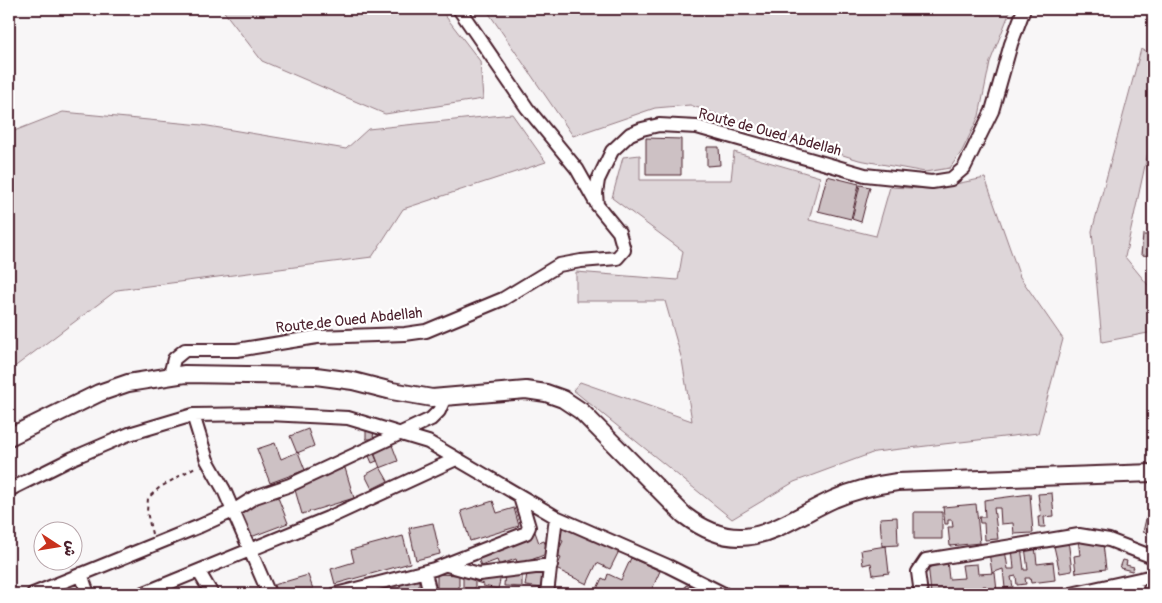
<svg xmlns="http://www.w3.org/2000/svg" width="1162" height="603" viewBox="0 0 1162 603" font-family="Pangolin,'Playpen Sans Arabic',sans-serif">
<rect width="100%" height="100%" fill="#f8f6f7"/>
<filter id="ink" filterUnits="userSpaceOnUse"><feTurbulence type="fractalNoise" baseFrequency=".02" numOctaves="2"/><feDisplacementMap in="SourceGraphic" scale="10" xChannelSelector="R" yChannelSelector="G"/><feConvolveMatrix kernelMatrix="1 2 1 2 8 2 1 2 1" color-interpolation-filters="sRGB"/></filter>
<g filter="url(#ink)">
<path fill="#ded6d9" stroke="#947a82" d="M222,9H440L480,61L483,99L385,114L262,61Z
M486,9H1011L990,62L979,116L962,151L950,168L925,172L859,160L771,133L690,105L655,108L573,136Z
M1141,49L1153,54V129L1125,257L1153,291V332L1102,342L1092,231Z
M63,112L202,125L346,149L368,129L512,114L546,162L403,209L372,257L117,290L9,371V133Z
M734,152L820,177L809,220L876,236L890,187L930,189L985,178L1020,277L1063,339L1038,433L875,452L794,482L732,519L573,390L580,382L692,421L682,360L665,301H576V272L678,280L683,251L612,198L623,157L640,155V180H731Z"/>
<path fill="#cdc1c4" stroke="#4a1f2b" d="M646,138L681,139V175H646Z
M707,147H719L720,165L707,166Z
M827,176L859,184L851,219L818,211Z
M860,185L870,187L861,222L852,219Z
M1153,213V233H1151Z
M1143,235H1153V256L1141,255Z
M366,428H374L373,439H366Z
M308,429L314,446L297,453L290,436Z
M275,443L281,459L298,452L305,470L270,483L257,449Z
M392,445L398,461L380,468L374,452Z
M374,454L377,461L372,463L369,456Z
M380,467L388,481L372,489L365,475Z
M345,468L354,498L302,514L293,483Z
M1052,493L1054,516L1044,517L1045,527H1039L1038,517H1041L1038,494Z
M1030,494L1033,533L1014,534L1013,523L1001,524L1000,508H994L998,539L985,540L984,523H980L979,517H985L984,500Z
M277,495L288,523L251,537L240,509Z
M493,501L497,513L514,508L519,526L470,541L461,511Z
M976,504L980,543L950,546L948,527H953L952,520H948V524H945L943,507Z
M1148,510L1153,511V541L1151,540L1152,534L1143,532Z
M914,512H942V539H914Z
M897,517L898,545L882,546L880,518Z
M433,523L440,554L416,560L409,528Z
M562,525L619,551L610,569L597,563L587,584L556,569L561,558L556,556L563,541L556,538Z
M534,529L539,543L544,541L549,553L518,565L516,559L499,565L497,560L481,566L476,552Z
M403,536L410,563L335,584L331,569L354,562L351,550Z
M1102,536L1106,569L1076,573L1074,556L1080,555L1078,539Z
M1068,540L1072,571L1060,573L1053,542Z
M886,546L889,573L873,575L871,563L863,565L861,550Z
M1035,546L1037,564L1053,562L1055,580L1031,583L1030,578H1025L1026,584L1017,585L1016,576L1011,577L1013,587L1005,588L1003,569L992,573L989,552L1005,550L1008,569H1014L1012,548L1021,547L1024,570H1028L1025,547Z
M631,558L660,571L650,594H602L596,591L602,578L606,580L608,574L621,580Z
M1123,560L1127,561L1126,565L1134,567L1132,571L1120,568Z
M947,561L949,579L964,578L962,565L977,564L978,574L995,573L997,591L987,592L986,586H983V594H931L928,563Z
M528,567L544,569L542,588L525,586Z
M505,570L522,573V587L504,586Z
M478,572L501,576L498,589L483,586V584L476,582Z
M437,574L459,575V589H437Z
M463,574H475V589H463Z
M308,575L313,589L298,594H277L274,585Z
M401,578H419V591L400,590Z
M686,585L704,594H682Z
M379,587L380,594H367L366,590Z"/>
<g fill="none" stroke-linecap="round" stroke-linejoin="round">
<g stroke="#4a1f2b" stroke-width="16">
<path id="minor" d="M459,9L527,108L577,169L595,201
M170,375L174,359L185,350H237L317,337L405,334L426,331L503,299L559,265L581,261L617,258L624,250L619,232L597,205L596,193L598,180L612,151L630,134L642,129L659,125L697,127L865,175L932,182L951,179L964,168L992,111L1011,44L1024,9
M193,415L207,460L224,490L269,594
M9,490L73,458L129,434L193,415L269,414L348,418L428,442L556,517L668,566L724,594
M447,565L479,574L551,565
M199,572L212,594
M425,572L430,594
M81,574L88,594
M1135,580L1138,594
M33,594L200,526L233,511L255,497L290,485L431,419L439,411L445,397
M142,594L328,518L456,459
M336,594L434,569L526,533L529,527L520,497
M547,594L556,517
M921,594L918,572L926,560L1079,535L1109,540L1153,557
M1071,594L1153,576"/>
</g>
<g stroke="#4a1f2b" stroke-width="20">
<path id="major" d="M9,437L99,393L128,383L185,374L316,376L353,381L392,391L432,398L526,390L546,393L563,399L581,411L684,515C744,561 777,525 834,499C855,490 875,485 897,482L1153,473"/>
</g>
<path stroke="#4a1f2b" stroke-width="2" stroke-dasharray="4 4" stroke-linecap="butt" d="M152,534L147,512L148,498L159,488L197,466"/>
<use href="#minor" stroke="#fff" stroke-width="12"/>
<use href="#major" stroke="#fff" stroke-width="16"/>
</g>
</g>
<g text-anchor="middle" stroke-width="4.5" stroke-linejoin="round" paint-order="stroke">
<g font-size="15" fill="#4a1f2b" stroke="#fff">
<text transform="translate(770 132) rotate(15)" y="5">Route de Oued Abdellah</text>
<text transform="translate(349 320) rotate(-6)" y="5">Route de Oued Abdellah</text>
</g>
</g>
<rect width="1162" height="603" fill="none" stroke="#fff" stroke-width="30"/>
<rect x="15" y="15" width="1132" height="573" fill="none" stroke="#4a1f2b" stroke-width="2" filter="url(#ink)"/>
<g transform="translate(58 546) rotate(102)"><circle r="24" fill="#ffffff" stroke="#b7a5aa"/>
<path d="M0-4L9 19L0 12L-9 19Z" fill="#c8321e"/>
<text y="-8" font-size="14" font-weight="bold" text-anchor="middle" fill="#4a1f2b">ش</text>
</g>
</svg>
